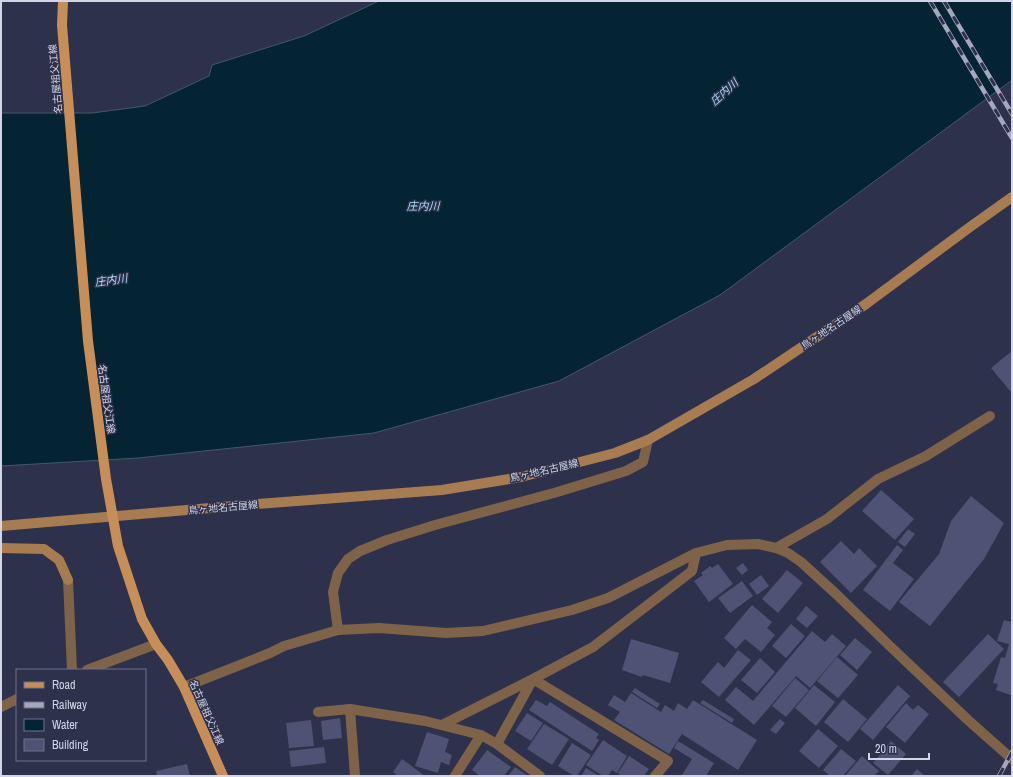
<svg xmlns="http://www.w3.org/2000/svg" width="1013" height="777" viewBox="0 0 1013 777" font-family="'Archivo Narrow','Noto Sans JP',sans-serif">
<rect width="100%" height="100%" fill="#2e314c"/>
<path fill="#042433" stroke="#425969" d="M379,1H1012V80L720,295L559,381L374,433L138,458L1,466V113H92L145,106L209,76L212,65L304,36Z"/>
<path fill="#4e5275" d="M1012,351V391L1011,392L991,368Z
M881,490L914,519L895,540L862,511Z
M971,496L1004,523L984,559L930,626L899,602L939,554L951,521Z
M908,529L915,534L905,547L898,542Z
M841,541L854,554L859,548L877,566L851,593L820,562Z
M897,545L903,550L893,563L914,579L890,611L863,590Z
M743,563L748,570L742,575L736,568Z
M718,564L733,584L709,602L694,581L703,575L701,573L710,566L712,568Z
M787,570L803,583L778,613L762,599Z
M761,575L769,586L757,595L749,584Z
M742,581L753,596L730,613L718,598Z
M752,605L772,622L767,628L775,635L761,652L745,639L736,649L724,638Z
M806,606L818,616L807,628L796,619Z
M1012,619V691L1011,695L996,690L998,684L993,683L1001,657L1005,658L1009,644L997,641L1004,620L1011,622Z
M791,624L805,636L786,658L772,646Z
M812,631L825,642L832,634L846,646L810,688L796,676L754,725L725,700L736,687L753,701Z
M988,634L1004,649L959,697L943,682Z
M855,638L872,652L857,670L840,655Z
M631,639L679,653L670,683L643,675L642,677L622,670Z
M738,650L751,660L719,697L701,682L718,662L724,668Z
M837,657L858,675L838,698L817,681Z
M760,658L775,672L757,693L741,680Z
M795,678L809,690L786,717L772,706Z
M814,685L835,702L816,726L795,708Z
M898,685L910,696L873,740L860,729Z
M635,688L660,704L657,708L632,692Z
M631,693L661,712L665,705L674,711L678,703L687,709L693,700L757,740L738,770L682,734L669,754L614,720L620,712L608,705L614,695L625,702Z
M843,699L867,719L848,742L824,722Z
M536,700L547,706L550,702L599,734L596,738L599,740L592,751L529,710Z
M703,700L734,719L732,723L700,703Z
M906,703L913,710L918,705L929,714L905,743L886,727Z
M527,713L543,723L531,741L515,731Z
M340,718L342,738L323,740L321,721Z
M780,719L785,723L776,734L770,730Z
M311,720L314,746L289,748L286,723Z
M544,724L569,739L552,765L527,749Z
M818,729L838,746L819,768L799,751Z
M427,732L449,739L445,752L452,755L449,765L441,762L438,773L415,766Z
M603,740L627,756L617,773L612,770L608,776H603L586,765Z
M678,741L714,763L706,776H683L682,775L692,759L674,748Z
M891,741L906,754L888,775L873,763Z
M572,743L591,755L577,776H574L558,766Z
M324,747L326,763L291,767L289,751Z
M841,749L856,761L843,776H830L823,770Z
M487,750L511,767L504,776H480L472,770Z
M629,756L649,769L644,776H622L618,773Z
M862,756L879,771L874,776H845Z
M402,759L425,776H398L393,772Z
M187,764L190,776H157L156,771Z
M515,767L528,776H508Z
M586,768L599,776H581Z
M917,769L925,776H911Z"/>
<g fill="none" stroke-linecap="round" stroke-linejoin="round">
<path stroke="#7e6348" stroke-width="10" d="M776,548L827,519L878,479L926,456L990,416
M68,580L72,670
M338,630L333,592L338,573L348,559L360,551L387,540L435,525L554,493L626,471L643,462L648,440
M87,670L156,644
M184,687L270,653L284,646L338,630L379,628L446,633L483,631L572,610L608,598L696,553L727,545L758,544L776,548L788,553L801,562L834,592L894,650L968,720L1012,759
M1,707L17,699
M350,709L355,776
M318,712L350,709L425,721L481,735L497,744L540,776
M442,725L533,679L668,761L655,776
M497,744L533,679L593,647L692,571L696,553
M455,776L481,735"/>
<path stroke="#a77c51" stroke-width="10" d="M1,526L245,505L442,490L521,477L615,453L648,440L754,379L866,304L970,227L1012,197
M1,548L44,549L59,560L68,580"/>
<path stroke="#c78f57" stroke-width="10" d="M63,1L62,25L88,341L106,479L118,546L142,619L156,644L168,660L184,687L223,776"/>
<g stroke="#a5a7bc" stroke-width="4.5">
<path id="rail" d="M930,1L1012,138
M944,1L1012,114
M999,776L1012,752"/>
</g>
<use href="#rail" stroke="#2e314c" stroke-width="3" stroke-dasharray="9" stroke-linecap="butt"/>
</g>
<g text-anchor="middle" stroke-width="3" stroke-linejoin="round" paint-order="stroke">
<g font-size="10" fill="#d3d5e7" stroke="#2e314c">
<text transform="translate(55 79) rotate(-95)" y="4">名古屋祖父江線</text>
<text transform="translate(831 327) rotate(-34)" y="4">鳥ヶ地名古屋線</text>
<text transform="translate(107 399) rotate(82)" y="4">名古屋祖父江線</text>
<text transform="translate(544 470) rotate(-13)" y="4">鳥ヶ地名古屋線</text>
<text transform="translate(223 507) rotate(-5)" y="4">鳥ヶ地名古屋線</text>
<text transform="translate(207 712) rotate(66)" y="4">名古屋祖父江線</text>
</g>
<g font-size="11" font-style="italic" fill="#a5dbf9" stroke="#2e314c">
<text transform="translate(724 92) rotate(-42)" y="4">庄内川</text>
<text x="423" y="210">庄内川</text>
<text transform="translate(111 280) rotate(-8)" y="4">庄内川</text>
</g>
</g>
<rect width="1013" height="777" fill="none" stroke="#d3d5e7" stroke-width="4"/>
<rect x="16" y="669" width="130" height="92" fill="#2e314c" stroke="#70738a"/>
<rect x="24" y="682" width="20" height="6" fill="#c78f57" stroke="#70738a"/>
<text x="52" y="689" font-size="12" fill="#d3d5e7">Road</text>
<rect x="24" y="702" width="20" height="6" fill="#a5a7bc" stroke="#70738a"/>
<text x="52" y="709" font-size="12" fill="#d3d5e7">Railway</text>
<rect x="24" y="719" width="20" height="12" fill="#042433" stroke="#70738a"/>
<text x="52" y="729" font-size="12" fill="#d3d5e7">Water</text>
<rect x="24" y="739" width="20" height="12" fill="#4e5275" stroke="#70738a"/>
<text x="52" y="749" font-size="12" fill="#d3d5e7">Building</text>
<path d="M869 753v6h60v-6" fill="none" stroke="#d3d5e7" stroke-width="2"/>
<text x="875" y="753" font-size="12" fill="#d3d5e7" stroke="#2e314c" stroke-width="3" paint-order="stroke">20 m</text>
</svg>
